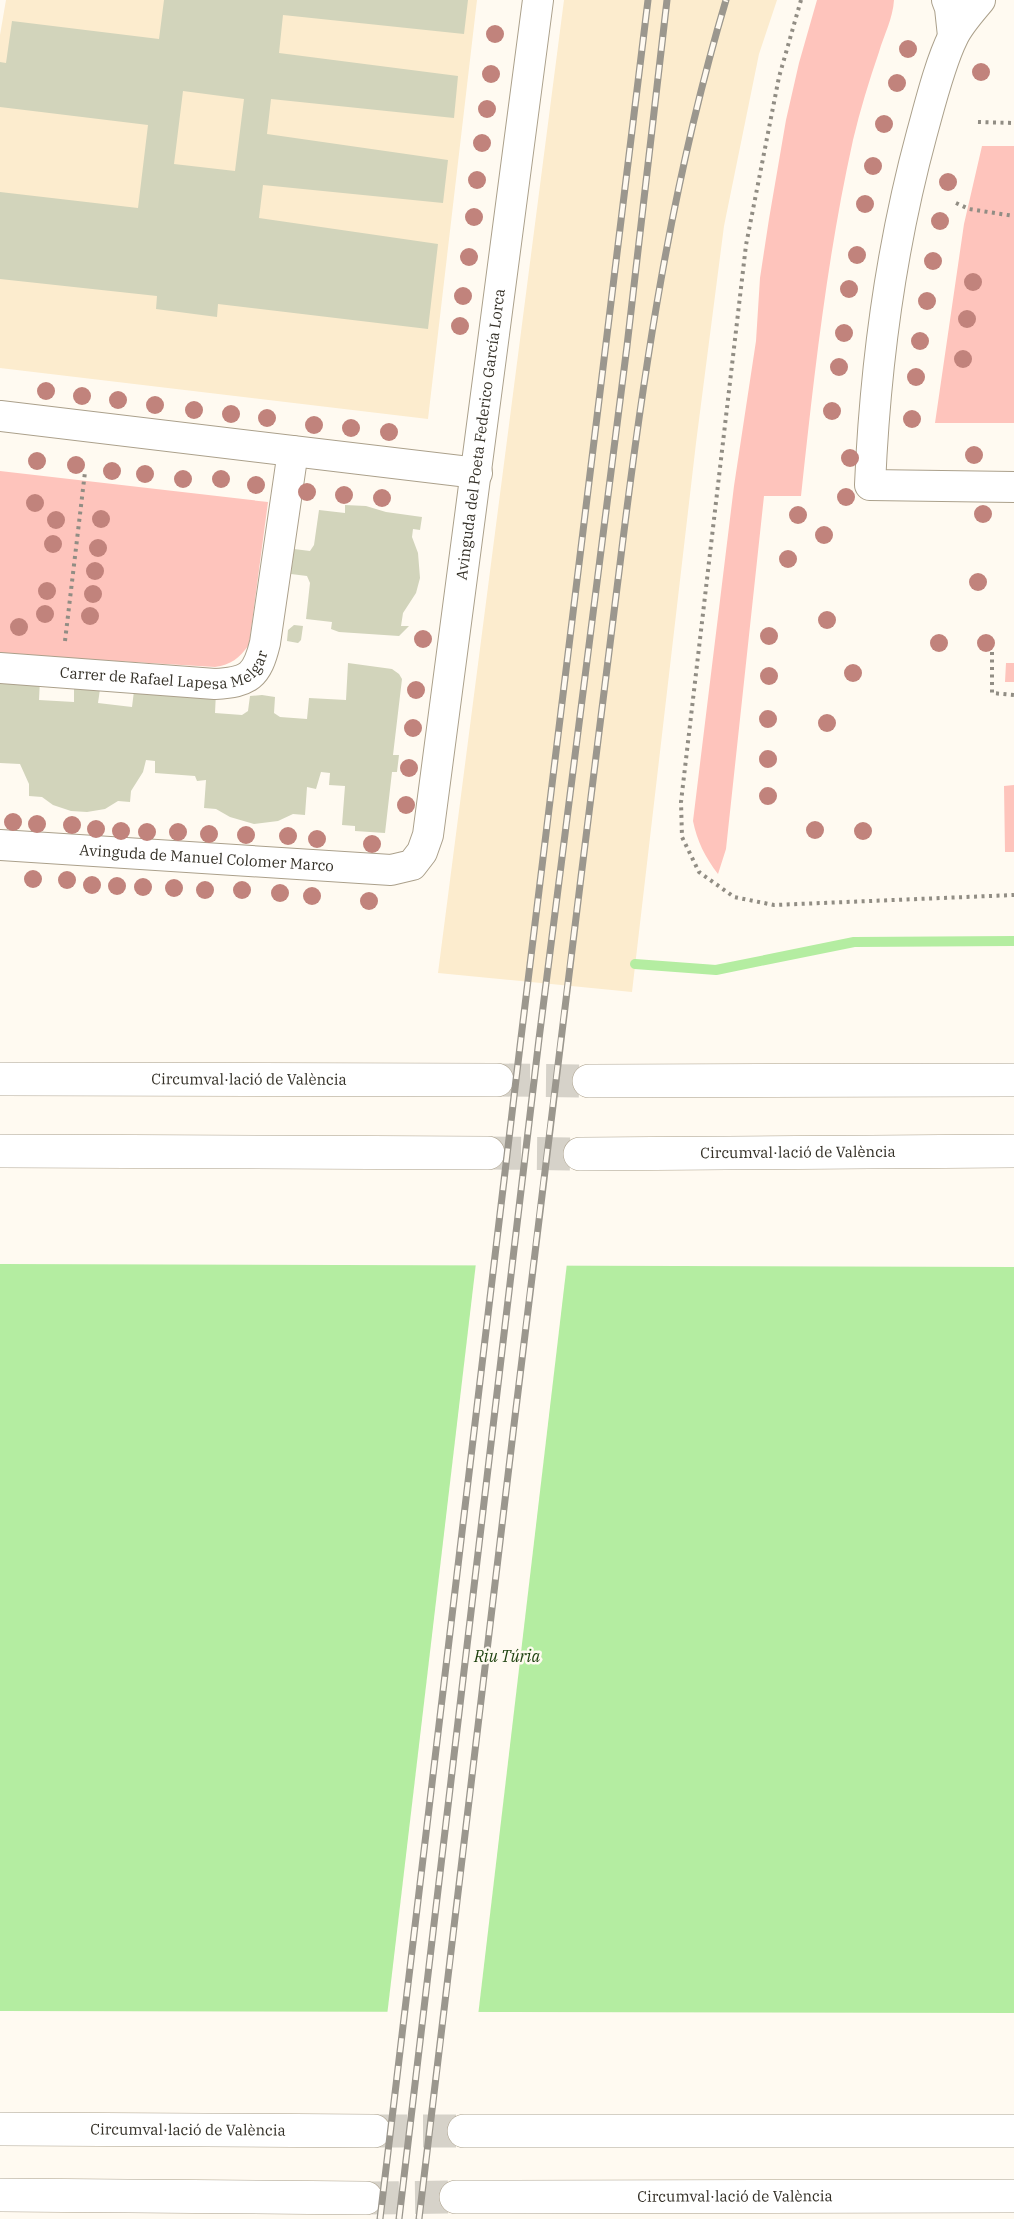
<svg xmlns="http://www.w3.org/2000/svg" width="1014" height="2219" viewBox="0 0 1014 2219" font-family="'IBM Plex Serif',serif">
<rect width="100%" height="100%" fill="#fffaf1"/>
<path fill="#fcecce" d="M6,0H477L428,419L0,368V35Z
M564,0H777L759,54L724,226L696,443L632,992L438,973Z"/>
<path fill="#fec4bc" d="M817,0H894C893,18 884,35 879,52C869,81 860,110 853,140C827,257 814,376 801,496H764L726,849L718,874C705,857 697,841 693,821L734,486L756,341L760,278L769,219L786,120L799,63Z
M982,146H1014V423H935L964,224Z
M0,471L268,502L249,645C239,658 231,665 215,667L0,654Z
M1006,663H1014V682H1005Z
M1014,785V852H1005L1004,786Z"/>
<path fill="#b4eda1" d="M0,1264L1014,1267V2013L0,2011Z"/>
<path fill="#fffaf1" d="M476,1263H567L478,2016H387Z"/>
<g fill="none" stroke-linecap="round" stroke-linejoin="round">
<path stroke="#b4eda1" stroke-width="10" d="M635,964L716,970L854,942L1014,941"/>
</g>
<path fill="#d2d4bb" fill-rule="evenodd" d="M164,0H468L464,34L283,15L279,53L458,76L454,118L271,99L267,134L448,160L443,203L263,185L259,218L438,244L428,329L218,304L217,317L156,309L157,296L0,279V192L138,208L148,125L0,107V62L6,63L12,21L159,39ZM183,91L244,99L235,171L174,164Z
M345,505L366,506L386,512L422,517L420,530L413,529L412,537L418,553L420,578L416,593L403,613L401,626H409L399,636L339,632L331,629L332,622L306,619L310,583L307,576L291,574L294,549L310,551L314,545L319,510L345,513Z
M294,625L303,626L301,640L298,643L287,641L288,630Z
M348,663L392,669L399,674L402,679L393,755H399L397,772H392L385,833L355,831V826L342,825L345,786L329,785L330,773L321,772L316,789L307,787L305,815L293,814L278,821L254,824L230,817L216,809L204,808L206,780L197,781L195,776L155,773V761L146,760L143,772L131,791L130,802L118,801L105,809L87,812L71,811L53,805L42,797L29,796V784L20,764L0,763V682L40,679L39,700L74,702V687L100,689L98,703L132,707L134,691L216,692L215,713L242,715L248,711L250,696L262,695L275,697L274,713L280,717L307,719L309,698L346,700Z"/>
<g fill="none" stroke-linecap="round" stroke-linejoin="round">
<path stroke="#d6d2c9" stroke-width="33" stroke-dasharray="33 16" stroke-linecap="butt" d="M497,1080L589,1081
M488,1153L580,1154
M374,2131H464
M366,2198L456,2197"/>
<g stroke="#aba08b" stroke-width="32">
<g id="street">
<path d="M947,0L950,8L953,36"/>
<path d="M980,0C971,11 959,24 953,37C940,63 930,104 922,133C891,247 875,367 870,485L1014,487"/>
<path d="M0,416L477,473"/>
<path id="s1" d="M0,668L215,684C249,682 257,676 265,643L293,451"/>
<path id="s2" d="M0,845L391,870L412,865L422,852L428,835L538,0"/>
</g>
</g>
<g stroke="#aba08b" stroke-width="34">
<g id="highway">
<path id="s3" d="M0,1079L497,1080"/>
<path d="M589,1081L1014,1080"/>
<path d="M0,1151L488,1153"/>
<path id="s4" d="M580,1154L1014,1151"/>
<path id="s5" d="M0,2129L374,2131"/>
<path d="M464,2131H1014"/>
<path d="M0,2195L366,2198"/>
<path id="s6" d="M456,2197L1014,2196"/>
</g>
</g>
<path stroke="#918d84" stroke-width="4" stroke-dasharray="3 4.5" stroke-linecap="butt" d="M801,0L779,77L746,245L681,802L682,837L699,872L734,897L774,905L1014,895
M978,122L1014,123
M956,203L969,209L1014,216
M65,641L85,472
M992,652V693L1014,695"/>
<use href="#street" stroke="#fff" stroke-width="30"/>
<use href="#highway" stroke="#fff" stroke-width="33"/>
<g stroke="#9b978e" stroke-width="7">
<path id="rail" d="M380,2219L521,1038L648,0
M399,2219L539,1039L627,346L667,0
M419,2219C473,1772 525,1324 581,877C594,772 607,668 620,564C643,374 671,184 726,0"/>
</g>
<use href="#rail" stroke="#fffaf1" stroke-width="4.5" stroke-dasharray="14" stroke-linecap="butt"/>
</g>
<g fill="#c1837c">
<circle cx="495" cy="34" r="9"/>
<circle cx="908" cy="49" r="9"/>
<circle cx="981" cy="72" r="9"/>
<circle cx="491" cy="74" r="9"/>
<circle cx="897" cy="83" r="9"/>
<circle cx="487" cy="109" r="9"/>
<circle cx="884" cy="124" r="9"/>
<circle cx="482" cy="143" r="9"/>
<circle cx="873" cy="166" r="9"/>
<circle cx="477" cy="180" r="9"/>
<circle cx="948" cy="182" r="9"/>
<circle cx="865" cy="204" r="9"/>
<circle cx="474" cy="217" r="9"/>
<circle cx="940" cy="221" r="9"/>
<circle cx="857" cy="255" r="9"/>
<circle cx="469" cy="257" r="9"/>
<circle cx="933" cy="261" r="9"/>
<circle cx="973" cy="282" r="9"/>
<circle cx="849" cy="289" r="9"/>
<circle cx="463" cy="296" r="9"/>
<circle cx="927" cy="301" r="9"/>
<circle cx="967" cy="319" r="9"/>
<circle cx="460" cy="326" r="9"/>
<circle cx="844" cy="333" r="9"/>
<circle cx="920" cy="341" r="9"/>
<circle cx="963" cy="359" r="9"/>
<circle cx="839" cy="367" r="9"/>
<circle cx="916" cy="377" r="9"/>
<circle cx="46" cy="391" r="9"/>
<circle cx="82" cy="396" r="9"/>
<circle cx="118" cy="400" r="9"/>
<circle cx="155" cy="405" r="9"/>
<circle cx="194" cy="410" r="9"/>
<circle cx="832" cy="411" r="9"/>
<circle cx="231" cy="414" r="9"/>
<circle cx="267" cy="418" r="9"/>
<circle cx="912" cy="419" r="9"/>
<circle cx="314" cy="425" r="9"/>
<circle cx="351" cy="428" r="9"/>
<circle cx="389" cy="432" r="9"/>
<circle cx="974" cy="455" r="9"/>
<circle cx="850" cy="458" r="9"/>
<circle cx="37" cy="461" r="9"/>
<circle cx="76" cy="465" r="9"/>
<circle cx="112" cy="471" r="9"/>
<circle cx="145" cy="474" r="9"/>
<circle cx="183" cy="479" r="9"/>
<circle cx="221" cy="479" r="9"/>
<circle cx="256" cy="485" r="9"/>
<circle cx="307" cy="492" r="9"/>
<circle cx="344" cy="495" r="9"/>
<circle cx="846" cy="497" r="9"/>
<circle cx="382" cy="498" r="9"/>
<circle cx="35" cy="503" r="9"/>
<circle cx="983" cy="514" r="9"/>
<circle cx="798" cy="515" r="9"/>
<circle cx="101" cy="519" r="9"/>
<circle cx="56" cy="520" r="9"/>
<circle cx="824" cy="535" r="9"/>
<circle cx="53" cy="544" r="9"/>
<circle cx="98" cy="548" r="9"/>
<circle cx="788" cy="559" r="9"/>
<circle cx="95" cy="571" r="9"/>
<circle cx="978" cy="582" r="9"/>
<circle cx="47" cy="591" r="9"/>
<circle cx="93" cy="594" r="9"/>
<circle cx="45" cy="614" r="9"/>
<circle cx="90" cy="616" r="9"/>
<circle cx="827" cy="620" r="9"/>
<circle cx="19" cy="627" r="9"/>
<circle cx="769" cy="636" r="9"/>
<circle cx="423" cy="639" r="9"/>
<circle cx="939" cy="643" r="9"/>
<circle cx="986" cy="643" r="9"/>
<circle cx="853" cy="673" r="9"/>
<circle cx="769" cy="676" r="9"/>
<circle cx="416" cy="690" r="9"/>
<circle cx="768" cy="719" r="9"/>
<circle cx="827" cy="723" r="9"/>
<circle cx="413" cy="728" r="9"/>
<circle cx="768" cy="759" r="9"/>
<circle cx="409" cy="768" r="9"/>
<circle cx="768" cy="796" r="9"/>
<circle cx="406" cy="805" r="9"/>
<circle cx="13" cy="822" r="9"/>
<circle cx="37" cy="824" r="9"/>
<circle cx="72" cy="825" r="9"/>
<circle cx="96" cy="829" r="9"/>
<circle cx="815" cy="830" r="9"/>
<circle cx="121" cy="831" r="9"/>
<circle cx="863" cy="831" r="9"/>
<circle cx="147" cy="832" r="9"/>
<circle cx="178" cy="832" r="9"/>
<circle cx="209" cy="834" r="9"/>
<circle cx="246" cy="835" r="9"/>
<circle cx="288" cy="836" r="9"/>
<circle cx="317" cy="839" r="9"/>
<circle cx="372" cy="844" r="9"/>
<circle cx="33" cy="879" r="9"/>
<circle cx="67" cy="880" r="9"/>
<circle cx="92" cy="885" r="9"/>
<circle cx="117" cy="886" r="9"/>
<circle cx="143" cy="887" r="9"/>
<circle cx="174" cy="888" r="9"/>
<circle cx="205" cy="890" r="9"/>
<circle cx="242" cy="890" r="9"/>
<circle cx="280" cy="893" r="9"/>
<circle cx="312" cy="896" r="9"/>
<circle cx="369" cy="901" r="9"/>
</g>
<g text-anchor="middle" stroke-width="5" stroke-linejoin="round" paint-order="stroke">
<g font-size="15" fill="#343027" stroke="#fffaf1">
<text dy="5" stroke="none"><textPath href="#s2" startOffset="852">Avinguda del Poeta Federico García Lorca</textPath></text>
<text dy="5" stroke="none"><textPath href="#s1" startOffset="170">Carrer de Rafael Lapesa Melgar</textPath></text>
<text dy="5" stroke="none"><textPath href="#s2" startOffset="207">Avinguda de Manuel Colomer Marco</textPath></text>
<text dy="5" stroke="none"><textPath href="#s3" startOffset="249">Circumval·lació de València</textPath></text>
<text dy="5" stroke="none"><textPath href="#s4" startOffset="218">Circumval·lació de València</textPath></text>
<text dy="5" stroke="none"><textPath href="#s5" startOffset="188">Circumval·lació de València</textPath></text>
<text dy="5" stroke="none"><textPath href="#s6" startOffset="279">Circumval·lació de València</textPath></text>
</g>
<g font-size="16" font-style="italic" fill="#1b3f0c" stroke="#fffaf1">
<text x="507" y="1662">Riu Túria</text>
</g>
</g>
</svg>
